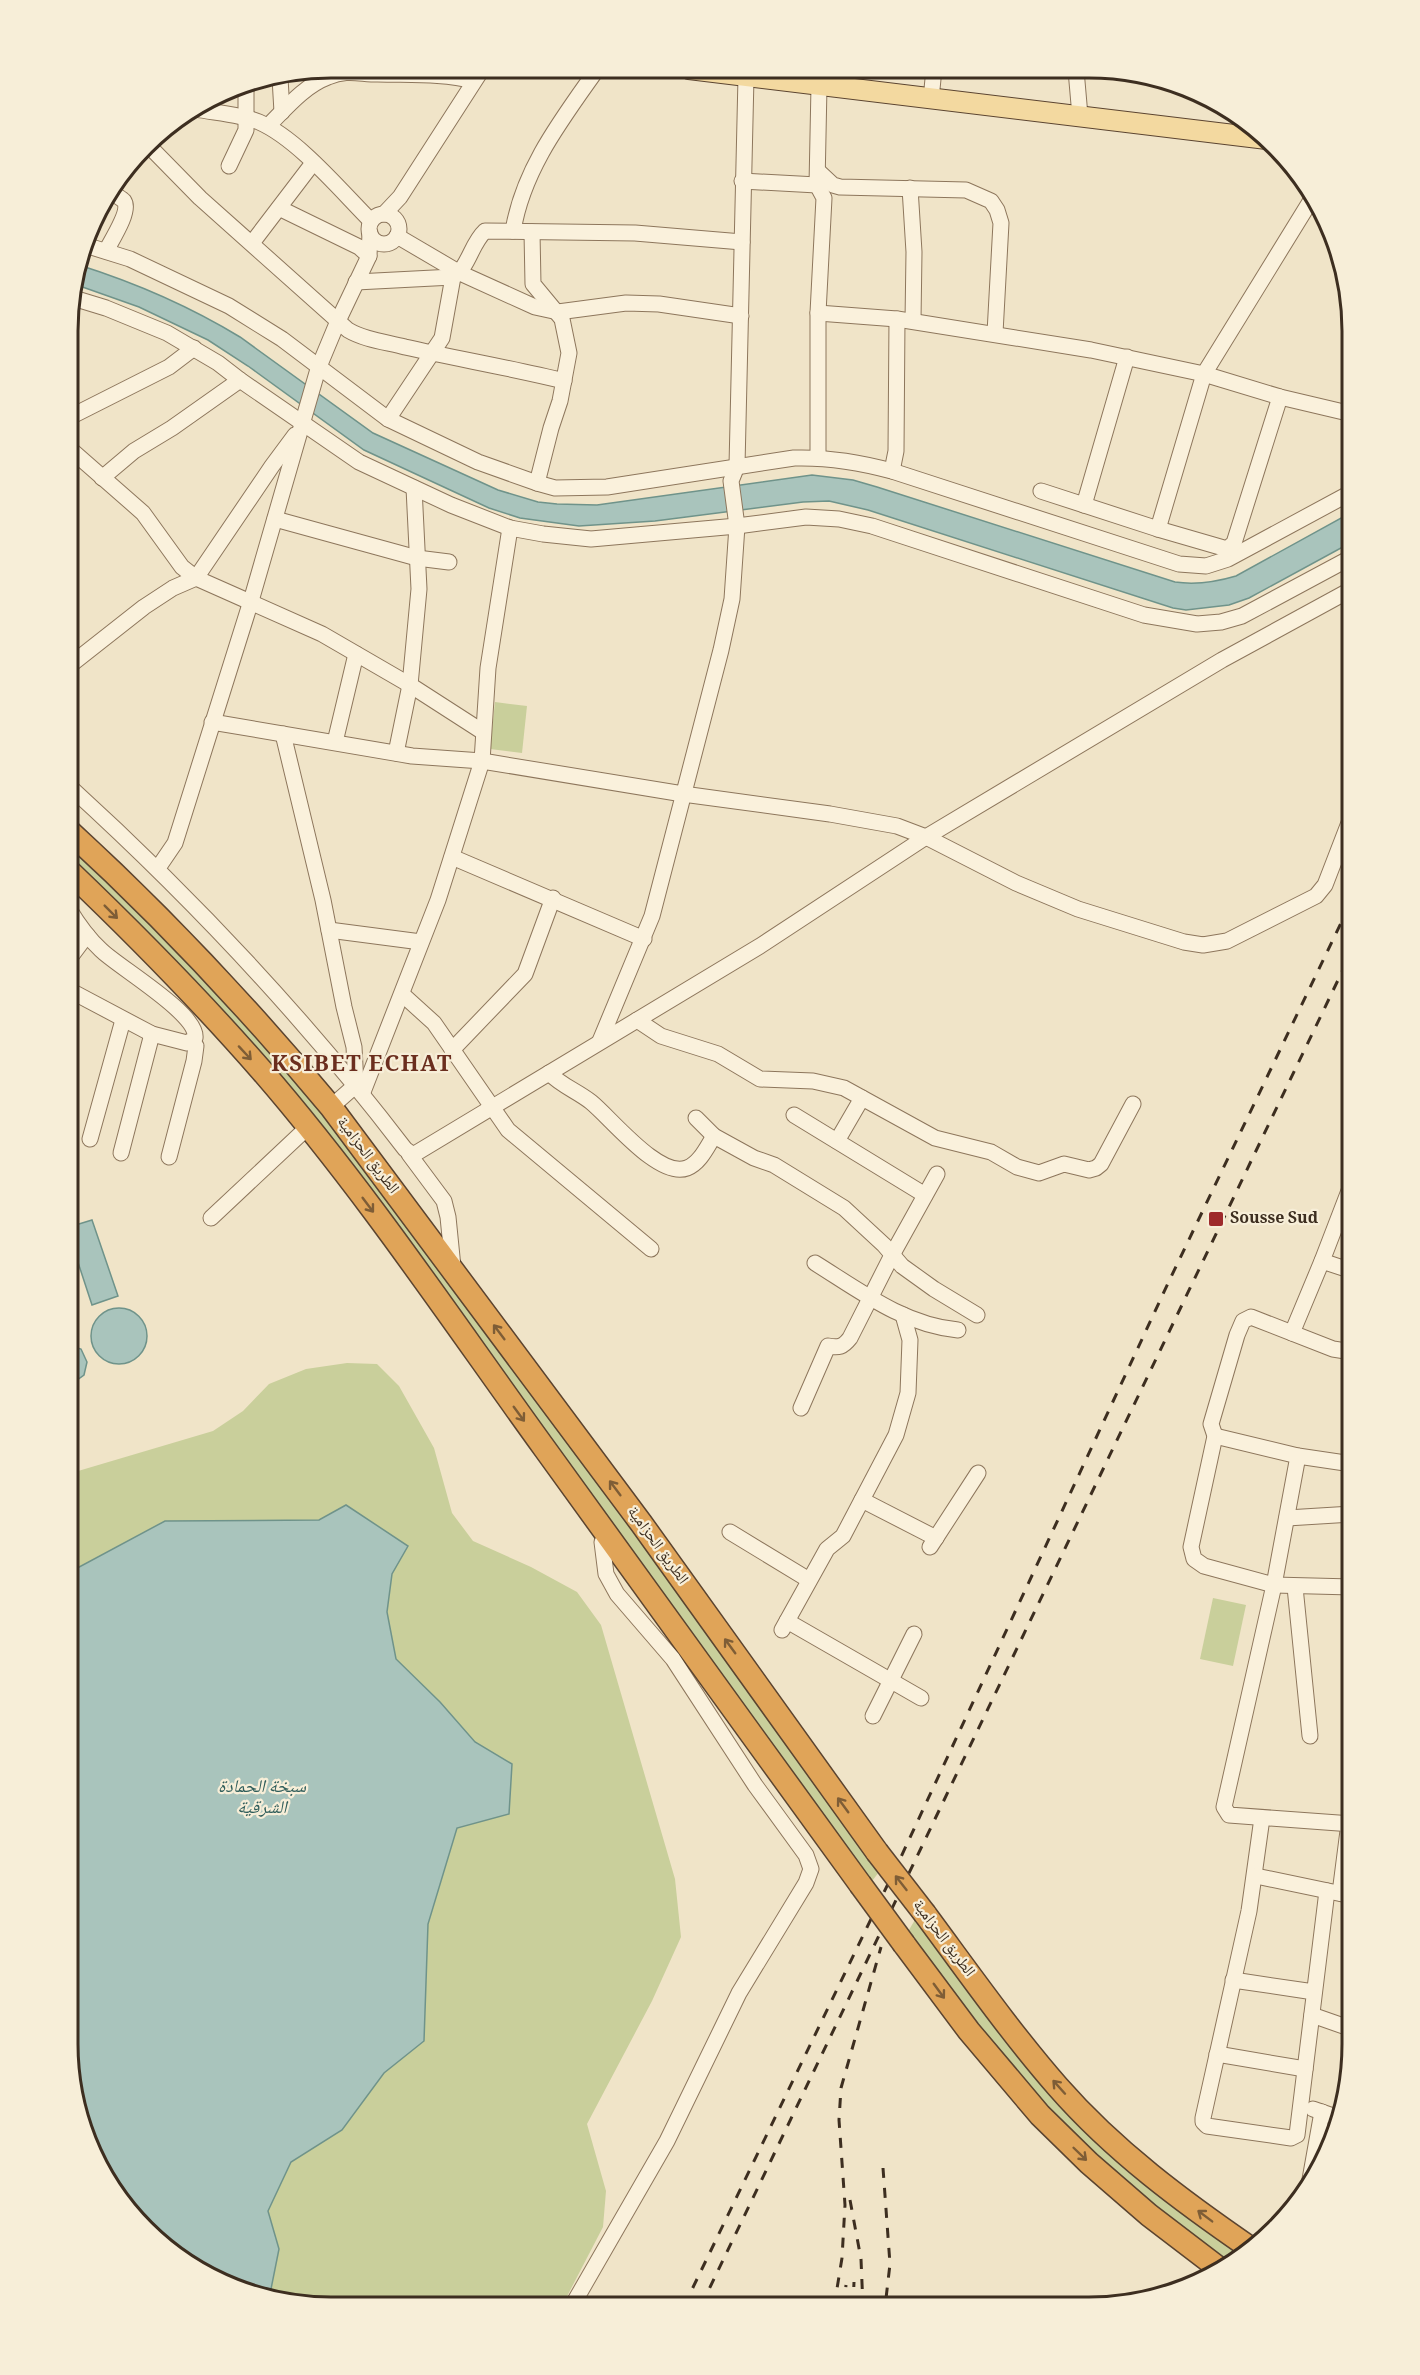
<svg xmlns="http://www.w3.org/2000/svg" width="1420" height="2375" viewBox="0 0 1420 2375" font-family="Georgia,'Noto Naskh Arabic',serif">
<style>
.green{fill:#c9cf9b}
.water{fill:#a9c4bc;stroke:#6f938a;stroke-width:1.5}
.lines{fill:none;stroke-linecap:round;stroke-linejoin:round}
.minor-casing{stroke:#8d765c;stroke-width:17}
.major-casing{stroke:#5b4430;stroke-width:22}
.highway-casing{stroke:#5b4430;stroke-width:25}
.minor{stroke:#faf1dc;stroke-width:15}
.major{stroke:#f3d9a0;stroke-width:20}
.highway{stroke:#e0a458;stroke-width:22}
.rail{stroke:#3d2e20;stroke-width:3;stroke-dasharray:10 10;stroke-linecap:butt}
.highway-bridge-casing{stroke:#5b4430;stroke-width:25;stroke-linecap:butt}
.highway-bridge{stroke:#e0a458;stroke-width:22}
.oneway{stroke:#7e5d36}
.poi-dot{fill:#9e2a2b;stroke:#f7eed8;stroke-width:2}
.labels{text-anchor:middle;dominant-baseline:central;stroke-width:4.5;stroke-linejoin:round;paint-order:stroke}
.street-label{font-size:16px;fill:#3d2e20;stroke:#f7eed8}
.poi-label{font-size:16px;font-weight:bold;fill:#3d2e20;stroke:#f7eed8;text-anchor:start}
.water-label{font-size:18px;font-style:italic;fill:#2f5d5a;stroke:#f7eed8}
.district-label{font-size:22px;font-weight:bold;letter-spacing:1.5px;fill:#6b2e1e;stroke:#f7eed8}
.rim{fill:none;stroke:#3d2e20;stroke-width:3}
</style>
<rect width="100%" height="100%" fill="#f0e4c8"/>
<g class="green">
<path d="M495,702L527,706L522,753L490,749Z"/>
<path d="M69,837L286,1064L450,1275L879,1872L869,1885L436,1288L69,862Z"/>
<path d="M347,1363L377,1364L399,1386L434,1448L452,1513L473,1541L531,1567L577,1592L601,1625L675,1879L681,1937L652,2001L587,2124L606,2191L603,2227L562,2306L297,2305L262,2296L271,2289L279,2249L268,2211L291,2162L342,2130L384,2073L424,2041L428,1924L457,1828L512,1764L475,1742L440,1702L396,1659L387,1613L392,1574L346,1505L319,1520L271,1521L68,1573V1474L213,1431L243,1411L269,1384L306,1369Z"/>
<path d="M1213,1598L1246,1605L1233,1666L1200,1659Z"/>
<path d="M916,1918L965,1987L1247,2255L1228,2265L1054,2122L906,1935Z"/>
</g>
<g class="water">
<path d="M79,265C136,283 189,306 240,337L373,433L498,490L538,502L557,504L597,505L812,475L853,480L877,487L1175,582C1196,585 1216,582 1236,576L1352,512V542L1249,598L1229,605L1186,610L1173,608L868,510L829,501L803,502L655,521L579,526L520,518L489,508L364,450L248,366L208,340L139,307L74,284Z"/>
<path d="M92,1220L118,1296L92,1305L69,1235V1227Z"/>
<circle cx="119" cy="1336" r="28"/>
<path d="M68,1345L81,1349L87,1362L84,1375L77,1380L68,1382Z"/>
<path d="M346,1505L408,1546L392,1574L387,1612L396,1659L440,1702L475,1742L512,1764L509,1814L457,1828L428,1924L424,2041L384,2073L342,2130L291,2162L268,2211L279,2249L271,2289L262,2296L230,2287L170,2253L122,2204L87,2145L68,2044V1573L165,1521L319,1520Z"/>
</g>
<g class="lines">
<defs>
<g id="minor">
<path d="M1076,70L1080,116"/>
<path d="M280,78L282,112"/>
<path d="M931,99L934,69"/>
<path d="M195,109C217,113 240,114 259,122C298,139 341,191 371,221"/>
<path d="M268,126C286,108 304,86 328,77C347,69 359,74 378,74C410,75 443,73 474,81"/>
<path d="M148,145L200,198L348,330C365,340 386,342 405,347C458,359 511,368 564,381"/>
<path d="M229,166L246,130V84"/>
<path d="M818,171L833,185L840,187L966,190L991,201L997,210L1001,223L995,333"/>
<path d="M742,181L817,185"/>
<path d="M910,188L914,252L913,321"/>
<path d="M279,208L359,247L369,256"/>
<path d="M384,214L400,197L483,68"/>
<circle cx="384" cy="229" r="15"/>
<path d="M513,231C523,169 562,119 598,68"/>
<path d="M532,232L533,284L562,319L569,353L560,401L551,428L537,483"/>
<path d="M397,236L460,273L535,307L558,312L626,303L659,304L741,316"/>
<path d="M252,243L313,163"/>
<path d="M85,245L130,259L229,306L282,339L388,419L478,462L537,483L555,488L607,487L794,458C828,457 859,462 892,471L1179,564L1206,566L1228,559L1352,492"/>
<path d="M106,251C111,241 131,211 124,201C121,198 115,195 112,192"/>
<path d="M356,282L453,277C469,267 471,244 485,231L635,233L742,242"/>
<path d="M70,297L106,308L167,333L218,363L240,380L359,462L451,505L510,528L543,534L591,539L737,526L806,517L839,519L872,526L1144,615L1197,624L1221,622L1242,616L1352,557"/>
<path d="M818,313L897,319L1091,350L1204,374L1280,397L1352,414"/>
<path d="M70,417L169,367L194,348"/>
<path d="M388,419L442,338L453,277"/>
<path d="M70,449L143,513L182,567L196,578L322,634L410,685L483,732"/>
<path d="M818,458V313L824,198L817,185L819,86"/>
<path d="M892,471L896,451L897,319"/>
<path d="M102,478L134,451L172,428L240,380"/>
<path d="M1041,491L1158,529L1227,549L1234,543L1280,397"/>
<path d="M1084,505L1127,357"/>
<path d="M275,519L417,558L449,562"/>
<path d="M1158,529L1204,374L1313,197"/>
<path d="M69,666L144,607L173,588L196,578L272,466L295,435"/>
<path d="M212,722L412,756L482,761L683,794L830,814L897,826L926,837L1016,883L1078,909L1184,942L1203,945L1227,941L1316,896L1325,885L1352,815"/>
<path d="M283,734L323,900L344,1007L354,1047L356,1085L331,1107"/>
<path d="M335,742L356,654"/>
<path d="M396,753L410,685L419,589L414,488"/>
<path d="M69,786C191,897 305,1018 405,1149L413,1155L760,946L926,837L1222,660L1352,589"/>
<path d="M452,857L644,939"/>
<path d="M158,868L175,843L251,601L318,369L338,321L369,256L370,233"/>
<path d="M329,930L421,942"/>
<path d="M69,959L87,935"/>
<path d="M69,990L152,1034L187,1043L195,1038C199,1014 118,967 101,950C88,938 78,924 69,909"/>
<path d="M402,994L434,1023L508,1130L651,1249"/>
<path d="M637,1020L661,1036L718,1054L760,1079L813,1081L844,1088L935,1138L991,1152L1017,1167L1039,1173L1064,1164L1089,1170L1096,1168L1101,1164L1133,1104"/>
<path d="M600,1041L652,916L721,650L732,599L737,526L731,481L737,466L746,77"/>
<path d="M452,1050L525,974L553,898"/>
<path d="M549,1073C562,1086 577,1091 591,1102C611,1118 659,1179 687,1168C700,1163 707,1147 714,1136"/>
<path d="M363,1092L438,900L482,761L488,668L510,528"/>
<path d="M794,1115L925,1195"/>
<path d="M696,1118L714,1136L754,1158L774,1165L844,1208L884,1245L902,1266L934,1289L977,1315"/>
<path d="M90,1139L123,1020"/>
<path d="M837,1141L862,1098"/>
<path d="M121,1153L152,1034"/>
<path d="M409,1154L444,1201L448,1217L453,1267"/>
<path d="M169,1157L194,1061L196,1046L192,1042"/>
<path d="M211,1218L308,1127"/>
<path d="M1322,1261L1352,1183"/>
<path d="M815,1263C860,1291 904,1325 958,1330"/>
<path d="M1292,1333L1322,1261L1352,1271"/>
<path d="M801,1408L828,1346C839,1348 843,1347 850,1338L892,1255L937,1174"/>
<path d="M1215,1436L1298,1456L1352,1464"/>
<path d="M1298,1456L1274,1585L1224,1807L1229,1815L1352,1824"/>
<path d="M862,1500L936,1538"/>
<path d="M1287,1518L1352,1514"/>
<path d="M730,1532L809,1580"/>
<path d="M930,1547L978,1473"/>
<path d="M1295,1587L1310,1736"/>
<path d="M1352,1587L1274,1585L1204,1566L1194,1559L1191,1547L1215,1436L1211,1424L1237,1335L1243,1321L1251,1317L1333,1349L1352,1352"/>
<path d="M787,1621L921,1698"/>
<path d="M782,1630L827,1549L843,1536L896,1435L908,1393L910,1340L903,1315"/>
<path d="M873,1716L914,1634"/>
<path d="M1262,1818L1249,1911L1203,2118V2122L1207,2126L1291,2138L1297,2135L1327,1891"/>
<path d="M1256,1876L1352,1896"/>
<path d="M1340,1893L1349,1823"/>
<path d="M1233,1980L1314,1992"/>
<path d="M1312,2015L1352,2029"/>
<path d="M1217,2054L1305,2069"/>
<path d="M1313,2109L1339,2118"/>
<path d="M1309,2185L1322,2112"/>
<path d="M572,2306L667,2141L739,1993L806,1883L811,1869L806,1855L755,1785L673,1659L617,1594L606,1574L602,1542L607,1536"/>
</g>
<path id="major" d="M689,69L1267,139"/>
<g id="highway">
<path d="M69,831C163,917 250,1010 331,1107L641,1523L877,1852"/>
<path d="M69,871C136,935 201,1001 262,1071C365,1190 453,1322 545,1449C649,1594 755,1739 860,1884"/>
<path d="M925,1914C968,1972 1010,2032 1058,2087C1114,2151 1183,2202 1253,2250"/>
<path d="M904,1944L969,2031L1040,2115L1089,2163L1149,2215L1221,2270"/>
</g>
</defs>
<use href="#minor" class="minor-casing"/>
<use href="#major" class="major-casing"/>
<use href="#highway" class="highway-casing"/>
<use href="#minor" class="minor"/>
<use href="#major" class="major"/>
<use href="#highway" class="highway"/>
<g class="rail">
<path d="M883,2168L890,2264L885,2307"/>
<path d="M850,2200L861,2259L863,2307"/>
<path d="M684,2306L900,1859L1170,1279L1352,900"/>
<path d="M701,2306L1352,951"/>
<path d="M834,2307L842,2258L845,2205L839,2120L841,2088L881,1947"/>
<path d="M844,2307L846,2285"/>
<path d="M853,2307L854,2282"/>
</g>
<defs>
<g id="highway-bridge">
<path d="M877,1852L925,1914"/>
<path d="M860,1884L904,1944"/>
</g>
</defs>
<use href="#highway-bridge" class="highway-bridge-casing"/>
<use href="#highway-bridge" class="highway-bridge"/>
</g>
<defs><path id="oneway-shaft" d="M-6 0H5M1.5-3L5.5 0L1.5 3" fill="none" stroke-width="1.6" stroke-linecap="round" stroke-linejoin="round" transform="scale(1.5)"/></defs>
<g class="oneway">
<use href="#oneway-shaft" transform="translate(111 912) rotate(45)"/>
<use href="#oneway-shaft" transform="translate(245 1053) rotate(47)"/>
<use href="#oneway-shaft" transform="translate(368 1205) rotate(53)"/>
<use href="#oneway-shaft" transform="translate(499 1332) rotate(-127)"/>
<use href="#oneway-shaft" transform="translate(519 1414) rotate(54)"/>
<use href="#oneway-shaft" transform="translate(615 1488) rotate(-127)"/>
<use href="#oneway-shaft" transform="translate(730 1646) rotate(-126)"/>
<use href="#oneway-shaft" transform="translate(843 1805) rotate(-126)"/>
<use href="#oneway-shaft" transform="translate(901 1883) rotate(-128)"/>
<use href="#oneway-shaft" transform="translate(939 1991) rotate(54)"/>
<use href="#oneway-shaft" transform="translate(1059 2087) rotate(-132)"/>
<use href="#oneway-shaft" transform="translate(1080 2154) rotate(44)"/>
<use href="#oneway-shaft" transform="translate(1205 2216) rotate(-143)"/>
</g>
<rect class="poi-dot" x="1208" y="1211" width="16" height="16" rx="3"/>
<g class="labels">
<g class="street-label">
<text transform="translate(367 1156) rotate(53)">الطريق الحزامية</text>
<text transform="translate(657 1546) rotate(54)">الطريق الحزامية</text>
<text transform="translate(943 1939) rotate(53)">الطريق الحزامية</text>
</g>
<g class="poi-label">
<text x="1230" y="1219">Sousse Sud</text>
</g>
<g class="water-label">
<text x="262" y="1788">سبخة الحمادة<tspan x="262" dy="21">الشرقية</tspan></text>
</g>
<g class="district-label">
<text x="362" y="1066">KSIBET ECHAT</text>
</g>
</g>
<path d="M0 0H1420V2375H0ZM331 78H1089A253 253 0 0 1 1342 331V2044A253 253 0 0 1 1089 2297H331A253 253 0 0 1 78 2044V331A253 253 0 0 1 331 78Z" fill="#f7eed8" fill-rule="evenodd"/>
<path class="rim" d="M331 78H1089A253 253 0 0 1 1342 331V2044A253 253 0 0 1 1089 2297H331A253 253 0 0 1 78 2044V331A253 253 0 0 1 331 78Z"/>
</svg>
